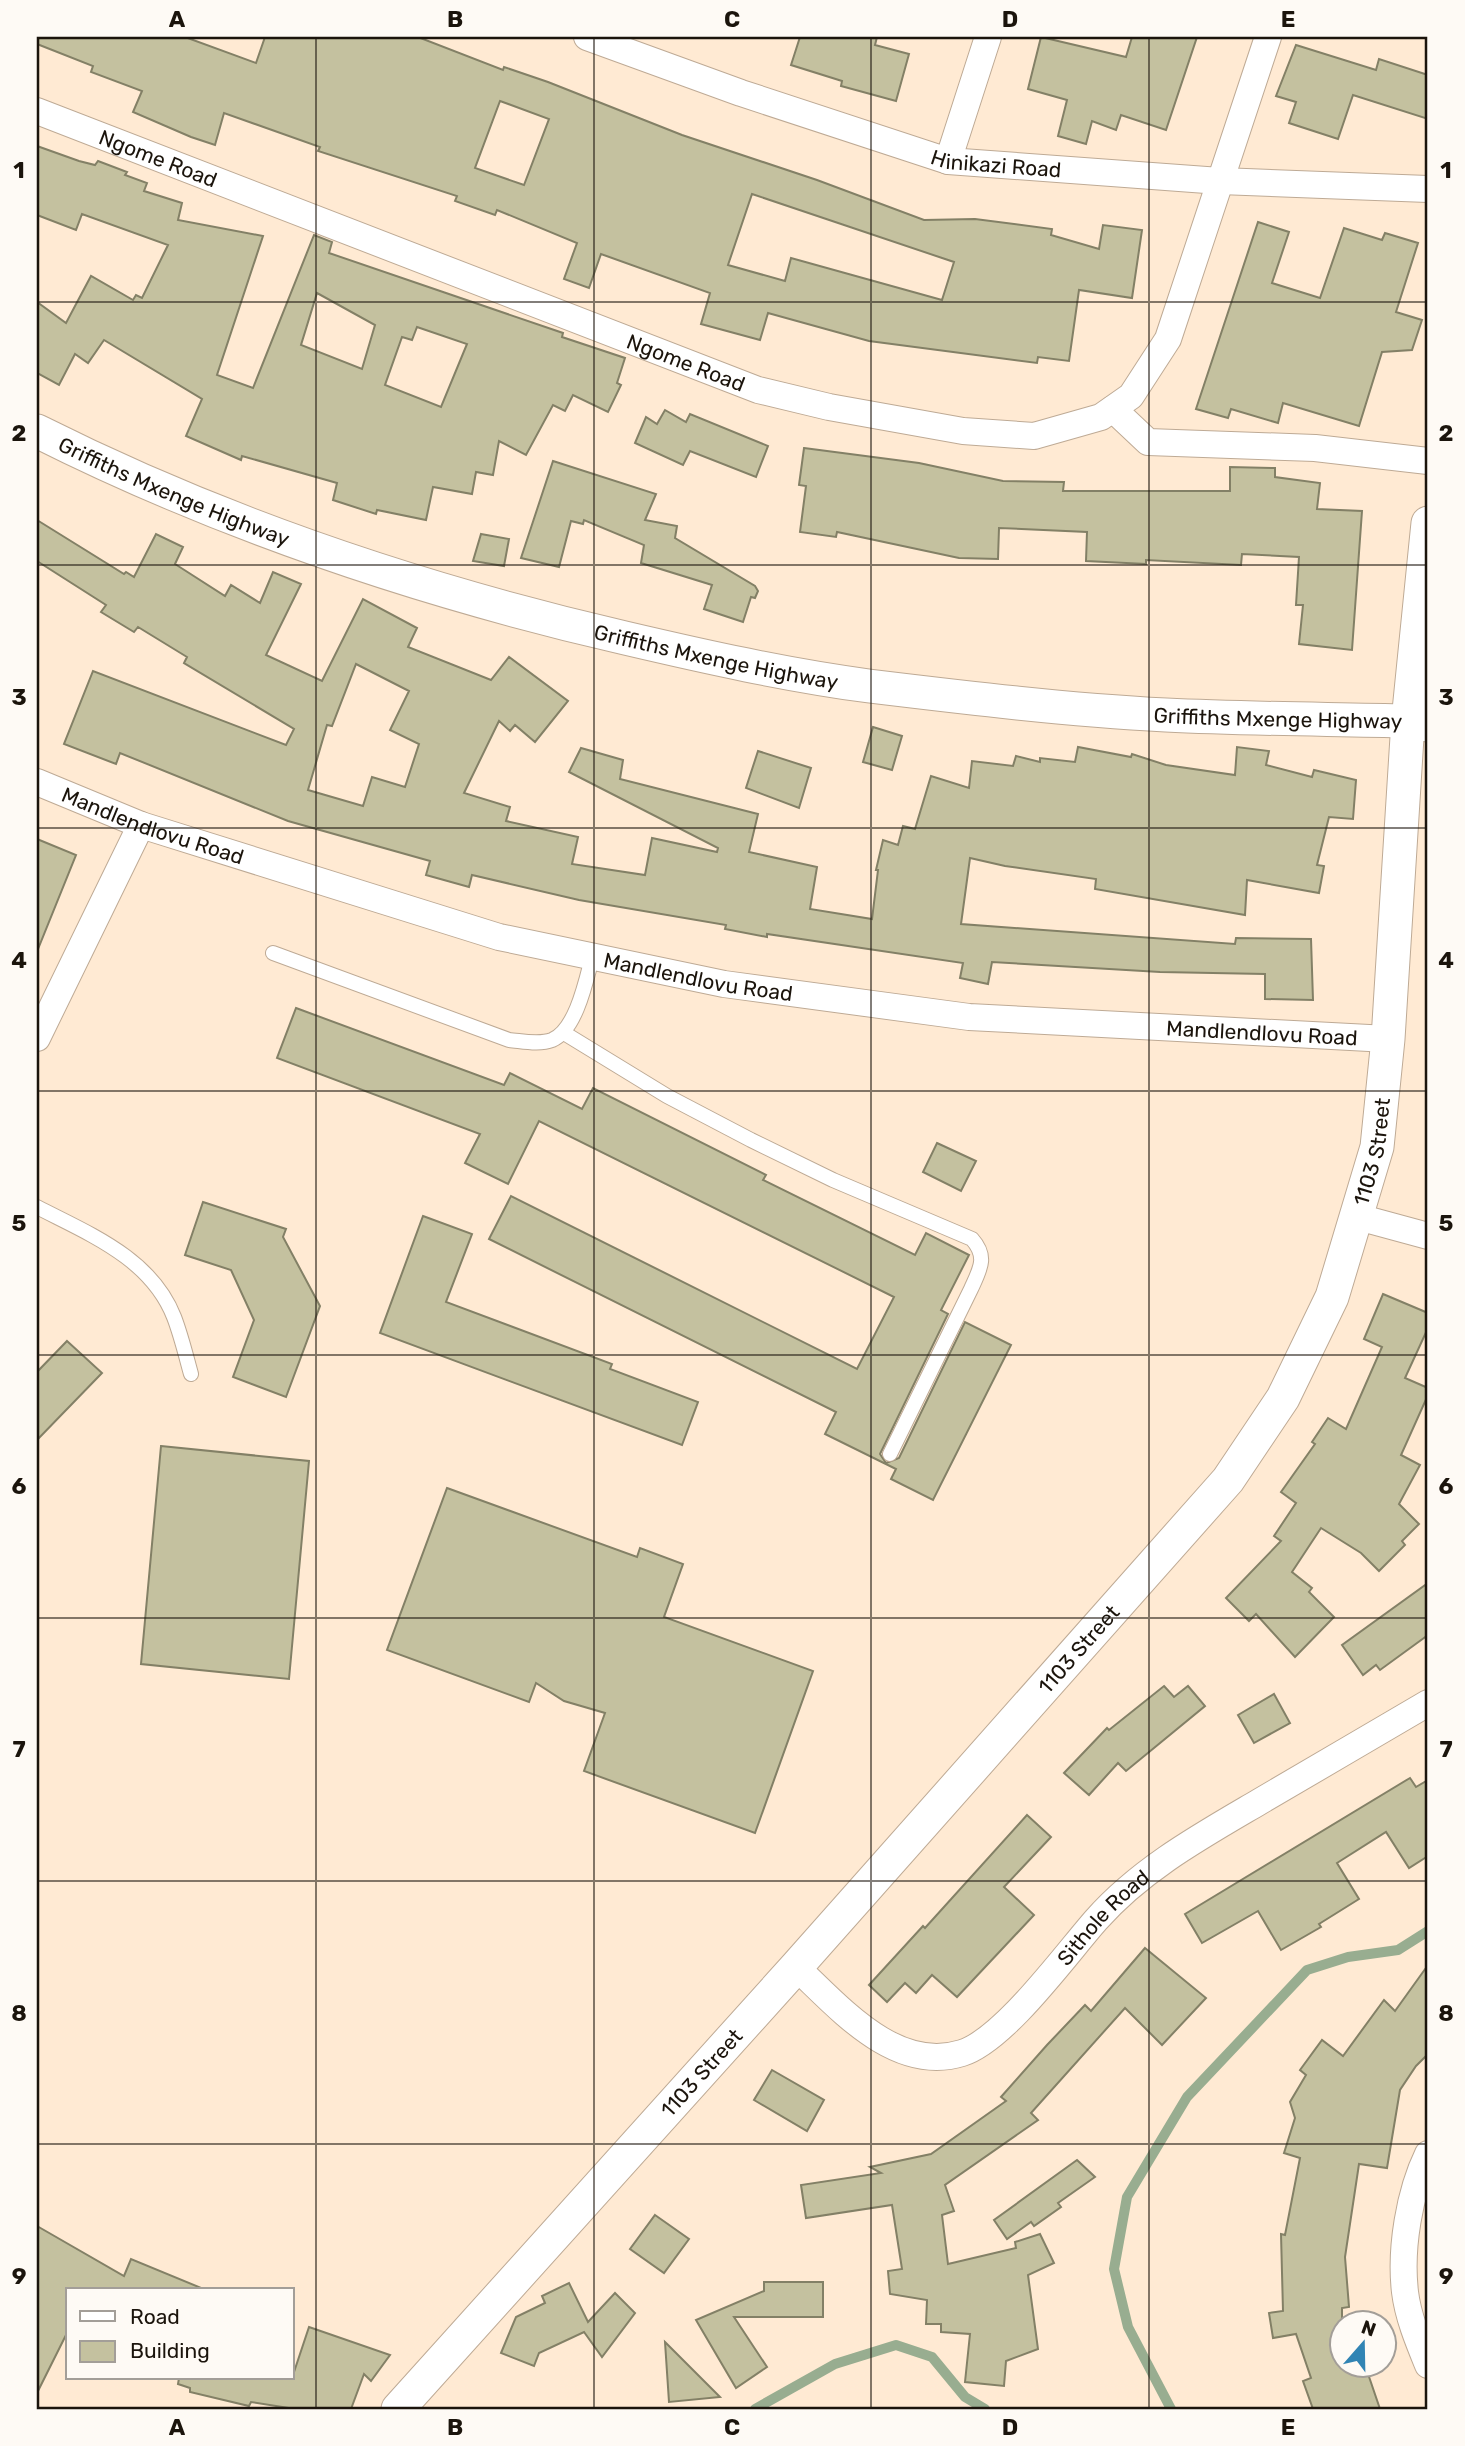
<svg xmlns="http://www.w3.org/2000/svg" width="1465" height="2446" viewBox="0 0 1465 2446" font-family="Rubik,sans-serif">
<style>
.lines{fill:none;stroke-linecap:round;stroke-linejoin:round}
.stream{stroke:#98ad90;stroke-width:10}
.building{fill:#c4c19f;stroke:#838066;stroke-width:2;fill-rule:evenodd}
.service-casing{stroke:#beaa95;stroke-width:16}
.minor-casing{stroke:#beaa95;stroke-width:28}
.tertiary-casing{stroke:#beaa95;stroke-width:35}
.service{stroke:#fff;stroke-width:14}
.minor{stroke:#fff;stroke-width:26}
.tertiary{stroke:#fff;stroke-width:33}
.grid{fill:none;stroke:#1b140c;stroke-width:2;stroke-opacity:0.55}
.labels{text-anchor:middle;dominant-baseline:central;stroke-width:7;stroke-linejoin:round;paint-order:stroke}
.street-label{font-size:21px;fill:#1b140c;stroke:#fefaf5}
.neatline{fill:none;stroke:#1b140c;stroke-width:2.5}
.grid-label{font-size:23px;text-anchor:middle;font-weight:bold;fill:#1b140c}
</style>
<rect width="100%" height="100%" fill="#ffead3"/>
<g class="lines">
<g class="stream">
<path d="M755,2409L835,2364L896,2345L932,2357L965,2397L985,2409"/>
<path d="M1171,2409L1128,2327L1114,2269L1127,2197L1187,2097L1307,1970L1348,1957L1398,1950L1428,1931"/>
</g>
</g>
<g class="building">
<path d="M37,37H185L256,63L265,37H418L503,70L504,67L548,82L682,135L817,180L924,220L975,219L1052,229L1051,235L1099,249L1103,225L1142,230L1132,298L1079,290L1069,361L1038,357L1037,363L869,341L768,313L760,340L701,324L710,293L601,254L589,288L564,279L577,243L497,210L495,215L455,201L457,196L318,151L320,147L224,113L215,145L191,137L133,112L142,91L91,72L93,66L37,44ZM500,101L549,119L524,185L475,168ZM752,194L954,262L942,300L791,258L785,281L728,265Z"/>
<path d="M800,37H877L875,45L909,54L896,101L841,86L842,81L791,65Z"/>
<path d="M1041,37L1126,57L1132,37H1197L1166,130L1121,115L1116,130L1092,121L1086,144L1058,136L1067,100L1028,89Z"/>
<path d="M1296,45L1376,70L1379,59L1428,75V119L1353,95L1338,139L1289,123L1296,102L1276,96Z"/>
<path d="M37,146L79,161L95,165L98,161L127,172L125,175L147,183L144,191L182,203L178,220L263,236L217,375L253,388L314,235L332,242L329,253L563,333L562,337L625,358L617,383L621,385L608,412L573,395L565,411L553,405L526,455L499,441L493,475L476,472L472,494L433,487L426,520L377,510L376,514L333,500L337,483L242,456L241,460L186,436L202,399L104,340L88,363L75,354L59,385L37,373V302L66,323L91,276L133,300L136,295L142,298L168,245L82,214L76,230L37,215ZM317,293L375,325L362,369L301,345ZM417,327L467,344L441,407L385,385L402,337L412,340Z"/>
<path d="M1258,222L1289,232L1272,283L1320,298L1344,228L1382,240L1385,233L1418,243L1396,312L1422,320L1412,350L1382,352L1359,426L1283,403L1278,423L1231,409L1228,418L1196,409Z"/>
<path d="M665,410L686,422L690,414L768,446L756,477L690,451L683,465L635,443L646,417L657,424Z"/>
<path d="M804,448L919,463L1003,481L1064,482L1063,491H1230V467L1275,468V477L1320,483L1317,509L1362,511L1352,650L1299,644L1303,605H1296L1299,557L1242,554L1241,565L1146,560V564L1086,561L1087,532L999,528L998,559L959,558L837,532L836,537L800,532L806,486L799,485Z"/>
<path d="M553,461L656,494L645,520L677,526L675,538L755,586L758,591L755,598L751,597L743,622L704,609L712,585L641,563L644,545L584,520L583,524L571,521L559,567L521,558Z"/>
<path d="M37,520L124,574L126,572L134,577L156,534L183,547L175,564L225,596L231,585L260,603L273,572L301,584L266,655L322,681L363,599L417,628L408,647L491,680L509,657L568,701L535,742L515,725L510,731L499,721L464,793L510,807L506,821L578,837L572,864L645,875L652,838L717,852L718,848L569,772L581,748L623,760L620,779L758,814L749,852L817,867L810,909L872,919L878,870H876L883,840L898,845L903,826L915,829L931,776L969,788L972,761L1013,766L1016,756L1040,762V758L1075,762L1078,747L1131,757L1132,754L1166,765L1235,775L1237,747L1269,751L1266,765L1312,777L1314,770L1356,780L1353,819L1329,817L1317,865L1324,866L1319,893L1247,880L1245,915L1095,889L1096,879L1005,866L970,858L961,924L1235,944L1236,938L1311,939L1313,1000L1265,999V974L1160,972L992,962L988,984L960,978L963,963L767,934V937L725,929L726,925L579,900L472,875L469,887L426,875L430,861L288,821L120,753L116,764L64,744L93,671L286,745L294,729L184,663L187,657L138,627L134,632L101,612L106,605L37,561ZM356,664L409,691L390,730L419,744L405,787L372,777L363,806L308,790L327,725L332,726Z"/>
<path d="M481,534L509,539L504,566L473,561Z"/>
<path d="M873,727L902,736L892,770L863,762Z"/>
<path d="M758,751L811,768L799,808L746,788Z"/>
<path d="M37,839L76,855L38,949H37Z"/>
<path d="M296,1008L504,1085L510,1073L582,1109L593,1088L766,1175L763,1180L915,1255L926,1233L969,1255L941,1310L948,1314L880,1454L886,1463L899,1458L965,1322L1011,1345L933,1500L891,1479L896,1469L825,1434L836,1412L489,1239L511,1196L857,1369L894,1297L539,1121L508,1184L465,1163L480,1134L277,1058Z"/>
<path d="M937,1143L976,1161L961,1191L923,1172Z"/>
<path d="M203,1202L286,1229L283,1237L320,1306L286,1397L233,1377L254,1320L231,1270L185,1255Z"/>
<path d="M423,1216L472,1234L446,1302L612,1364L610,1369L698,1402L682,1445L380,1333Z"/>
<path d="M1383,1294L1428,1313V1328L1405,1378L1428,1388V1395L1401,1455L1420,1465L1399,1504L1419,1524L1402,1541L1405,1545L1379,1571L1361,1553L1321,1528L1292,1572L1312,1588L1309,1592L1334,1617L1295,1657L1256,1614L1249,1621L1226,1598L1281,1541L1274,1536L1296,1503L1281,1492L1315,1444L1312,1442L1328,1418L1346,1429L1382,1347L1364,1339Z"/>
<path d="M67,1341L102,1373L37,1440V1372Z"/>
<path d="M161,1446L309,1461L289,1679L141,1664Z"/>
<path d="M447,1488L637,1557L640,1548L683,1564L664,1617L813,1671L755,1833L584,1771L605,1713L564,1701L536,1683L529,1702L387,1650Z"/>
<path d="M1428,1583V1635L1380,1670L1376,1665L1363,1675L1342,1645Z"/>
<path d="M1164,1686L1174,1697L1188,1686L1205,1706L1126,1771L1118,1763L1089,1795L1064,1773L1107,1728L1109,1730Z"/>
<path d="M1274,1694L1290,1723L1254,1743L1238,1715Z"/>
<path d="M1410,1778L1416,1787L1428,1780V1856L1409,1868L1386,1832L1337,1863L1359,1899L1319,1924L1321,1927L1281,1950L1258,1911L1202,1943L1185,1914Z"/>
<path d="M1027,1815L1051,1837L1004,1887L1034,1915L957,1997L932,1975L916,1993L905,1983L887,2002L869,1985L923,1926L925,1928Z"/>
<path d="M1145,1948L1206,1998L1162,2045L1125,2008L1031,2113L1038,2120L945,2185L954,2211L942,2215L948,2264L1016,2248L1015,2242L1040,2234L1054,2263L1028,2275L1038,2349L1006,2361L1004,2386L965,2382L970,2334L941,2332V2324H926L927,2300L890,2294L888,2271L902,2269L892,2205L806,2218L801,2185L881,2173L870,2167L931,2154L1006,2101L1001,2097L1047,2045L1085,2005L1091,2011Z"/>
<path d="M1428,1965V2054L1416,2066L1400,2090L1387,2168L1359,2164L1345,2257L1349,2307L1342,2308V2365H1365L1380,2409H1313L1303,2381L1311,2378L1296,2334L1273,2338L1269,2313L1283,2311L1281,2234L1285,2235L1300,2158L1284,2153L1295,2118L1290,2102L1306,2075L1300,2070L1322,2040L1343,2056L1384,2000L1395,2011Z"/>
<path d="M772,2070L824,2100L807,2131L754,2100Z"/>
<path d="M1077,2160L1095,2177L1058,2203L1061,2207L1034,2226L1031,2222L1007,2239L994,2220Z"/>
<path d="M655,2215L689,2239L664,2273L630,2249Z"/>
<path d="M37,2226L124,2276L131,2259L206,2290H68V2331L37,2393Z"/>
<path d="M764,2282H823V2317H734L767,2367L736,2388L696,2320L764,2291Z"/>
<path d="M569,2283L588,2322L615,2293L635,2313L602,2357L584,2332L539,2353L534,2366L501,2353L516,2317L545,2303L542,2296Z"/>
<path d="M309,2327L390,2355L371,2381L364,2374L351,2409H295L251,2402L249,2406L190,2392V2388L178,2384L179,2378H292Z"/>
<path d="M665,2342L720,2397L669,2402Z"/>
</g>
<g class="lines">
<defs>
<g id="service">
<path d="M273,953L509,1040C522,1041 539,1045 552,1040C576,1030 586,981 592,958"/>
<path d="M564,1033L667,1096L751,1140L833,1180L972,1239C988,1257 980,1269 971,1289L890,1454"/>
<path d="M37,1207C89,1234 151,1258 174,1317C181,1335 186,1356 191,1374"/>
</g>
<g id="minor">
<path id="s1" d="M587,37L741,93L948,161L1220,181L1428,189"/>
<path id="s2" d="M37,111L758,390L829,407L963,431L1034,436L1101,417L1131,396L1168,339L1268,37"/>
<path d="M948,161L988,37"/>
<path d="M1113,409L1148,442L1315,448L1428,461"/>
<path id="s3" d="M37,782L141,825L499,937L724,984L969,1017L1388,1039"/>
<path d="M37,1038L141,825"/>
<path d="M1358,1217L1428,1236"/>
<path id="s4" d="M796,1967C839,2007 895,2074 962,2053C1004,2040 1066,1954 1096,1920C1141,1869 1201,1836 1259,1802C1315,1769 1372,1736 1428,1703"/>
<path d="M1428,2154C1409,2193 1400,2249 1405,2292C1408,2317 1419,2343 1428,2365"/>
</g>
<g id="tertiary">
<path id="s5" d="M37,431C224,525 422,591 625,638C706,657 787,675 869,686C968,698 1068,710 1166,715C1247,719 1328,719 1408,721L1428,725"/>
<path id="s6" d="M398,2409L796,1967L1228,1480L1283,1398L1332,1297L1377,1147L1388,1039L1408,721L1428,523"/>
</g>
</defs>
<use href="#service" class="service-casing"/>
<use href="#minor" class="minor-casing"/>
<use href="#tertiary" class="tertiary-casing"/>
<use href="#service" class="service"/>
<use href="#minor" class="minor"/>
<use href="#tertiary" class="tertiary"/>
</g>
<path class="grid" d="M316,37V2409M594,37V2409M871,37V2409M1149,37V2409M37,302H1428M37,565H1428M37,828H1428M37,1091H1428M37,1355H1428M37,1618H1428M37,1881H1428M37,2144H1428"/>
<g class="labels">
<g class="street-label">
<text stroke="none"><textPath href="#s2" startOffset="130">Ngome Road</textPath></text>
<text stroke="none"><textPath href="#s1" startOffset="430">Hinikazi Road</textPath></text>
<text stroke="none"><textPath href="#s2" startOffset="696">Ngome Road</textPath></text>
<text stroke="none"><textPath href="#s5" startOffset="150">Griffiths Mxenge Highway</textPath></text>
<text stroke="none"><textPath href="#s5" startOffset="718">Griffiths Mxenge Highway</textPath></text>
<text stroke="none"><textPath href="#s5" startOffset="1284">Griffiths Mxenge Highway</textPath></text>
<text stroke="none"><textPath href="#s3" startOffset="124">Mandlendlovu Road</textPath></text>
<text stroke="none"><textPath href="#s3" startOffset="691">Mandlendlovu Road</textPath></text>
<text stroke="none"><textPath href="#s3" startOffset="1258">Mandlendlovu Road</textPath></text>
<text stroke="none"><textPath href="#s6" startOffset="1608">1103 Street</textPath></text>
<text stroke="none"><textPath href="#s6" startOffset="1020">1103 Street</textPath></text>
<text stroke="none"><textPath href="#s4" startOffset="394">Sithole Road</textPath></text>
<text stroke="none"><textPath href="#s6" startOffset="453">1103 Street</textPath></text>
</g>
</g>
<rect width="1465" height="2446" fill="none" stroke="#fefaf5" stroke-width="77"/>
<rect x="66" y="2288" width="228" height="91" fill="#fefaf5" stroke="#a39e98" stroke-width="2"/>
<rect x="80" y="2311" width="35" height="10" fill="#ffffff" stroke="#a39e98" stroke-width="2"/>
<text x="130" y="2324" font-size="21" fill="#1b140c">Road</text>
<rect x="80" y="2341" width="35" height="21" fill="#c4c19f" stroke="#a39e98" stroke-width="2"/>
<text x="130" y="2358" font-size="21" fill="#1b140c">Building</text>
<g transform="translate(1363 2344) rotate(20)"><circle r="33" fill="#fefaf5" stroke="#a39e98" stroke-width="2"/>
<path d="M0-5L12 26L0 18L-12 26Z" fill="#3184b4"/>
<text y="-10" font-size="19" font-weight="bold" text-anchor="middle" fill="#1b140c">N</text>
</g>
<rect x="38" y="38" width="1388" height="2370" class="neatline"/>
<g class="grid-label">
<text x="177" y="27">A</text>
<text x="455" y="27">B</text>
<text x="732" y="27">C</text>
<text x="1010" y="27">D</text>
<text x="1288" y="27">E</text>
<text x="19" y="178">1</text>
<text x="1446" y="178">1</text>
<text x="19" y="441">2</text>
<text x="1446" y="441">2</text>
<text x="19" y="705">3</text>
<text x="1446" y="705">3</text>
<text x="19" y="968">4</text>
<text x="1446" y="968">4</text>
<text x="19" y="1231">5</text>
<text x="1446" y="1231">5</text>
<text x="19" y="1494">6</text>
<text x="1446" y="1494">6</text>
<text x="19" y="1757">7</text>
<text x="1446" y="1757">7</text>
<text x="19" y="2021">8</text>
<text x="1446" y="2021">8</text>
<text x="19" y="2284">9</text>
<text x="1446" y="2284">9</text>
<text x="177" y="2435">A</text>
<text x="455" y="2435">B</text>
<text x="732" y="2435">C</text>
<text x="1010" y="2435">D</text>
<text x="1288" y="2435">E</text>
</g>
</svg>
